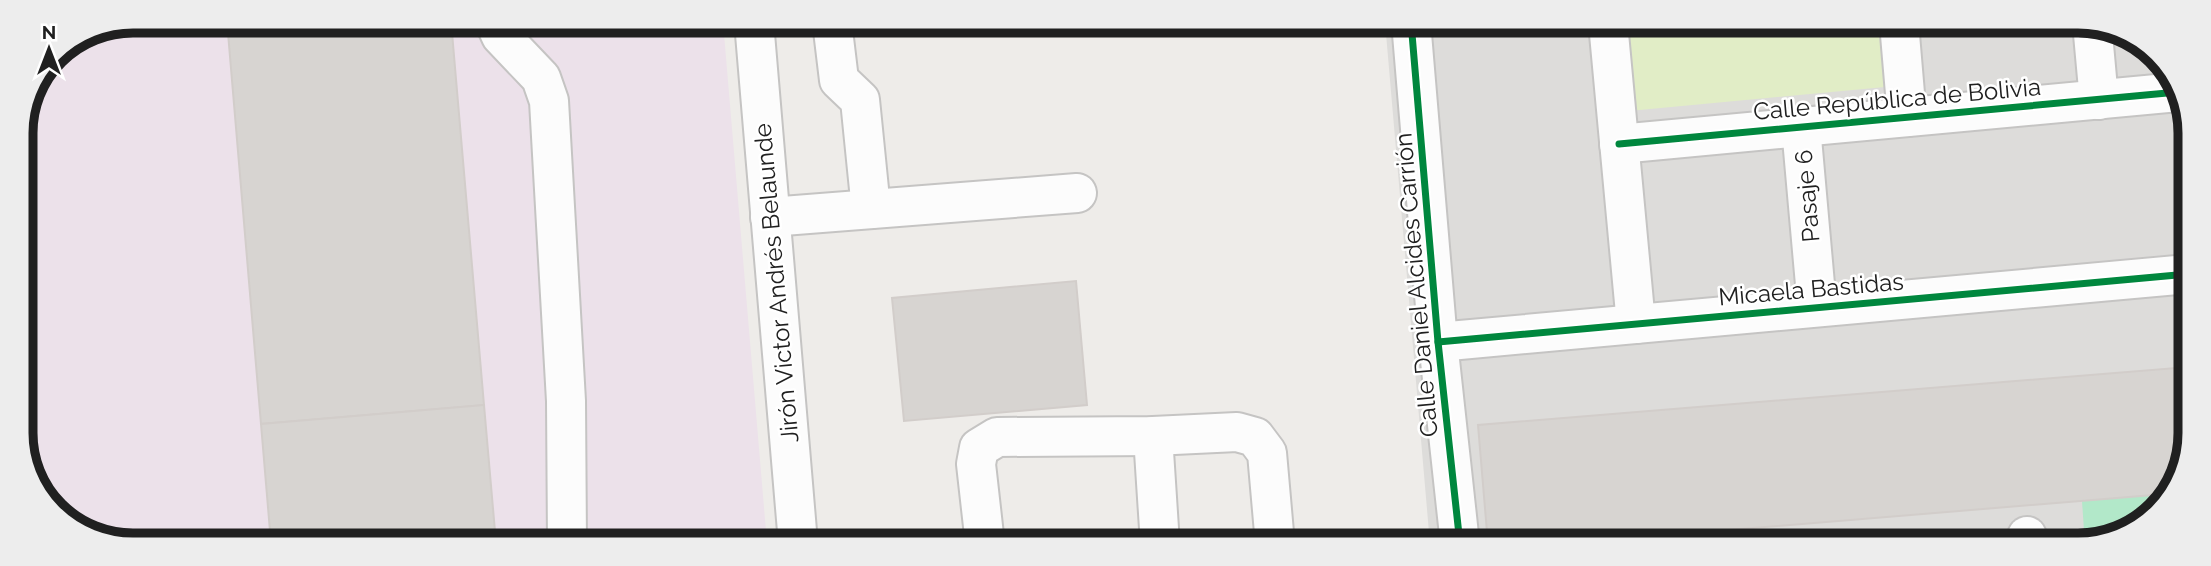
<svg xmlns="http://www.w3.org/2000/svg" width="2211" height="566" viewBox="0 0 2211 566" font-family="Raleway,sans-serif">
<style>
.residential{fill:#dddcda}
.industrial{fill:#ece1ea}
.grass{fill:#e1edc6}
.pitch{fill:#b2e8c9}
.building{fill:#d7d4d1;stroke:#d2cdca;stroke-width:2}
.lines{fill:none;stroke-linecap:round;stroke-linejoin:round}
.minor-casing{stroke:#c5c4c3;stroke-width:42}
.minor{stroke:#fcfcfc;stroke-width:38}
.cycleway-casing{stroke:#fff;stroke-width:11}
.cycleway{stroke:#00873e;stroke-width:7}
.labels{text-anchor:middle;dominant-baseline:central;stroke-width:5;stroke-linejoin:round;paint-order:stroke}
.street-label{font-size:24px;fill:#202020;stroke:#fff}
.rim{fill:none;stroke:#202020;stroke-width:9}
</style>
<rect width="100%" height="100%" fill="#eeece9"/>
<path class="residential" d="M1385,22L2100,23L2157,54L2188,111V455L2151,517L2085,545L1430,544Z"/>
<path class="industrial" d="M133,21L723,22L767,543H111L54,512L35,477L28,371H23L21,126L54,54Z"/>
<path class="grass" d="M1620,23H1880L1885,87L1629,111Z"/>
<path class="pitch" d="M2165,494L2151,517L2085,545L2082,501Z"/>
<g class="building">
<path d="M227,21H451L484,405L261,424Z"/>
<path d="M1076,281L1087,405L904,421L892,298Z"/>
<path d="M2188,367V455L2165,494L1559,544H1488L1478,425Z"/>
<path d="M484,405L496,543H271L261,424Z"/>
</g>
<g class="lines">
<defs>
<g id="minor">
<path d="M494,21L501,36L541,78L549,101L566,401L567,543"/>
<path d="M754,22L798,543"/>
<path d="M832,22L839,80L860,100L871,209"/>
<path d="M1411,22L1438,342L1460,544"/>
<path d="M1608,23L1636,324"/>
<path d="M1899,23L1907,117"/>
<path d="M2092,23L2099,100"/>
<path d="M1801,127L1817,307"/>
<path d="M1619,144L2178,92"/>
<path d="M770,217L1077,193"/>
<path d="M1438,342L2188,274"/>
<path d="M1153,436L1160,544"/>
<path d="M2027,536V545"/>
<path d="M985,544L976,464L979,448L997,437L1153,436L1237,432L1255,437L1267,453L1275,544"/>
</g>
</defs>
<use href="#minor" class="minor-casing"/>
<use href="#minor" class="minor"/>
<defs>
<g id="cycleway">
<path d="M1411,22L1438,342L1460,544"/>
<path d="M1619,144L2178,92"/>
<path d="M1438,342L2188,274"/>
</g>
</defs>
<use href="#cycleway" class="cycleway-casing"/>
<use href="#cycleway" class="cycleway"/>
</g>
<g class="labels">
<g class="street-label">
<text transform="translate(1897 99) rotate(-5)">Calle República de Bolivia</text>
<text transform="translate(1807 196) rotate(-95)">Pasaje 6</text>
<text transform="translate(776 283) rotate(-95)">Jirón Victor Andrés Belaunde</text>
<text transform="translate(1416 285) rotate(-95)">Calle Daniel Alcides Carrión</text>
<text transform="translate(1811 289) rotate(-5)">Micaela Bastidas</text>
</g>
</g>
<path d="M0 0H2211V566H0ZM133 33H2078A100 100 0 0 1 2178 133V433A100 100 0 0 1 2078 533H133A100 100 0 0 1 33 433V133A100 100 0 0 1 133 33Z" fill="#ededed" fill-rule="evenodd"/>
<path class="rim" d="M133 33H2078A100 100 0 0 1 2178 133V433A100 100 0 0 1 2078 533H133A100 100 0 0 1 33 433V133A100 100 0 0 1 133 33Z"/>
<g transform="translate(49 49)" stroke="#ffffff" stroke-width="5" paint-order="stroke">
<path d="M0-5L12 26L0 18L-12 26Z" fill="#202020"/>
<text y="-10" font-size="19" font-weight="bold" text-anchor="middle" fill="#202020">N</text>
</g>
</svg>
